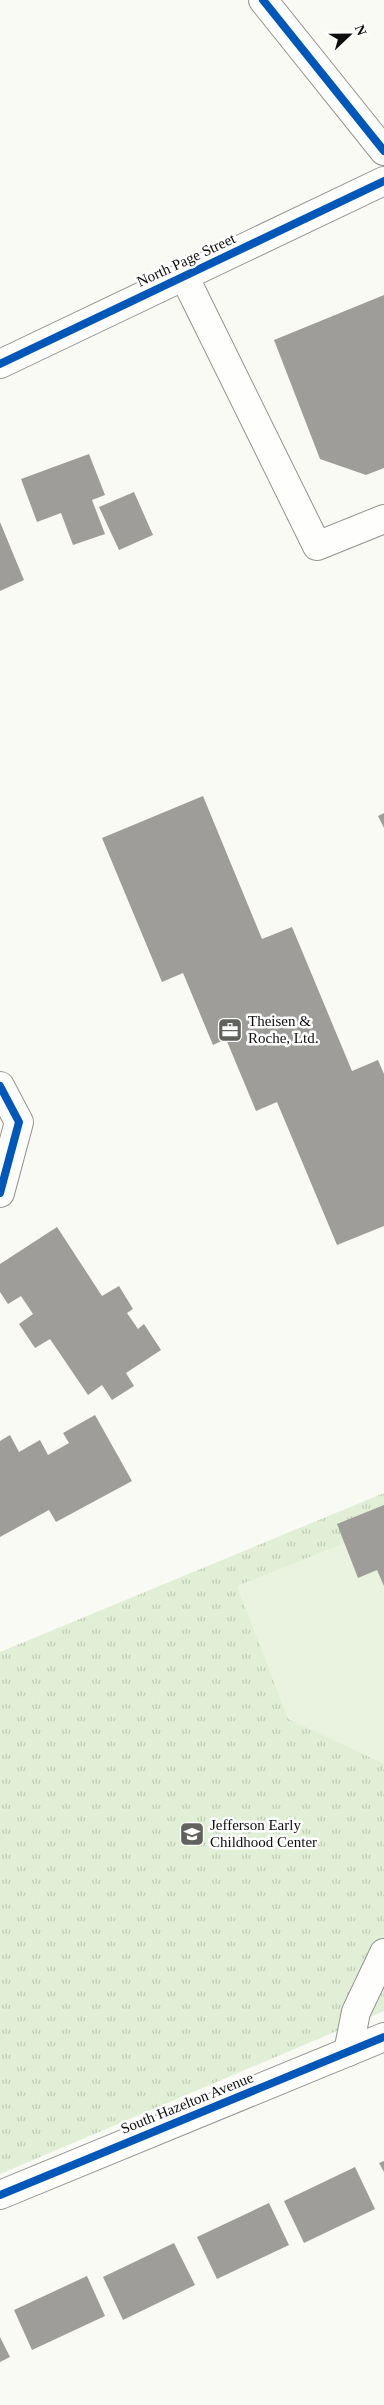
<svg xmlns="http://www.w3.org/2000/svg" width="384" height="2405" viewBox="0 0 384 2405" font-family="Georgia,serif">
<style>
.park{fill:url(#park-tufts)}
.pitch{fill:#eaf3df}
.building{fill:#9e9d99}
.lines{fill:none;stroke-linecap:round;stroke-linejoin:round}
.minor-casing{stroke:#949492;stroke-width:30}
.minor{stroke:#fefefd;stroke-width:28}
.cycleway-casing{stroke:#fff;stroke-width:11}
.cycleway{stroke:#0057b8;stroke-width:8}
.labels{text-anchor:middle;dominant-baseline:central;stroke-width:5;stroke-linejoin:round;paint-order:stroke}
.street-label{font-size:15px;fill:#0e0e0e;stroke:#fff}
.poi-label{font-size:15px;fill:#0e0e0e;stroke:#fff;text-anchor:start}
</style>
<defs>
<pattern id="park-tufts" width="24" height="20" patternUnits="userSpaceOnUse" patternTransform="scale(1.25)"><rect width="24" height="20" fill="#e0efd5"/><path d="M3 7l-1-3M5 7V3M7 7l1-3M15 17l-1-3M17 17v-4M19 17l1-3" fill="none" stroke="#bfccb6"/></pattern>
</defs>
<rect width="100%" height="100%" fill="#fafaf4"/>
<path class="park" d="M384,1493V2011L0,2174V1652Z"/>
<path class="pitch" d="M384,1527V1764L288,1719L237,1586Z"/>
<g class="building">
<path d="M384,295V468L366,475L320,459L274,340Z"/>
<path d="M89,454L105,495L92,500L105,534L73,545L61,513L37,522L21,479Z"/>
<path d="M134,492L153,535L119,550L99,507Z"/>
<path d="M0,522L24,580L0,591Z"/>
<path d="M203,796L262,939L292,927L352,1071L378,1060L384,1074V1226L337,1245L277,1102L256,1111L226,1039L213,1045L183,973L162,982L102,838Z"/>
<path d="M384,813V828L378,816Z"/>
<path d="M57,1227L102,1296L119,1286L133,1309L127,1313L138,1329L144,1324L161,1350L126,1373L134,1386L112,1400L102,1385L88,1395L50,1339L35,1348L19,1324L33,1314L21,1296L8,1304L0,1292V1264Z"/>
<path d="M95,1415L132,1481L56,1522L49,1510L0,1537V1441L10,1435L19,1452L40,1440L48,1455L69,1443L63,1433Z"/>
<path d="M384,1505V1586L377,1570L358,1578L337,1524Z"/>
<path d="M384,2161V2172L379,2163Z"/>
<path d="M355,2167L375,2209L304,2243L284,2201Z"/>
<path d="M269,2203L289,2245L217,2279L197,2237Z"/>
<path d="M174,2243L195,2285L123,2320L103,2277Z"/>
<path d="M87,2276L105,2316L32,2350L14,2310Z"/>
<path d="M0,2337L10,2357L0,2362Z"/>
</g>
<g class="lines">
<defs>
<g id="minor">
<path d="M263,0L384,151"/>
<path d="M184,276L317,546L384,519"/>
<path d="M0,364L384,181"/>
<path d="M0,1086L19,1122L0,1193"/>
<path d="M348,2052L356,2012L384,1953"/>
<path d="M0,2195L384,2037"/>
</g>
</defs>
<use href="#minor" class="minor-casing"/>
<use href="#minor" class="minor"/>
<defs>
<g id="cycleway">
<path d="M263,0L384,151"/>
<path d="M0,364L384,181"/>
<path d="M0,1086L19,1122L0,1193"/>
<path d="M0,2195L384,2037"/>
</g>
</defs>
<use href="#cycleway" class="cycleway-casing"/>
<use href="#cycleway" class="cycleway"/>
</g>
<defs>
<symbol id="office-square" viewBox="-11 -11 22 22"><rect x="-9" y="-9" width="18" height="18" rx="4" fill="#61615e" stroke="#fff"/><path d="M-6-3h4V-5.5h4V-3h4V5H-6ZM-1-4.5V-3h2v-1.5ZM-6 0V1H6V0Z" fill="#fff"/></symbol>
<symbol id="school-square" viewBox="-11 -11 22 22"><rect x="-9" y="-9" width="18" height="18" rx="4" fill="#61615e" stroke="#fff"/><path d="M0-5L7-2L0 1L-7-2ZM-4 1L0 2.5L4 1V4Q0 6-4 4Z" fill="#fff"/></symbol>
</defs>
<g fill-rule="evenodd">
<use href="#office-square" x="216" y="1016" width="28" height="28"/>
<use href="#school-square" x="178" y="1820" width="28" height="28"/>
</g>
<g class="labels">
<g class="street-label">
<text transform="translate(186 260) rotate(-25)">North Page Street</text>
<text transform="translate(187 2103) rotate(-22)">South Hazelton Avenue</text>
</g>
<g class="poi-label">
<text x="248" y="1021">Theisen &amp;<tspan x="248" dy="17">Roche, Ltd.</tspan></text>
<text x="210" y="1825">Jefferson Early<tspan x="210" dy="17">Childhood Center</tspan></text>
</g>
</g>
<g transform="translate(349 35) rotate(68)" stroke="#ffffff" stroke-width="4" paint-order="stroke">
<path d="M0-4L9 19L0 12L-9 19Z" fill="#0e0e0e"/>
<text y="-8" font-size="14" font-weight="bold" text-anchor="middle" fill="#0e0e0e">N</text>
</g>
</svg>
